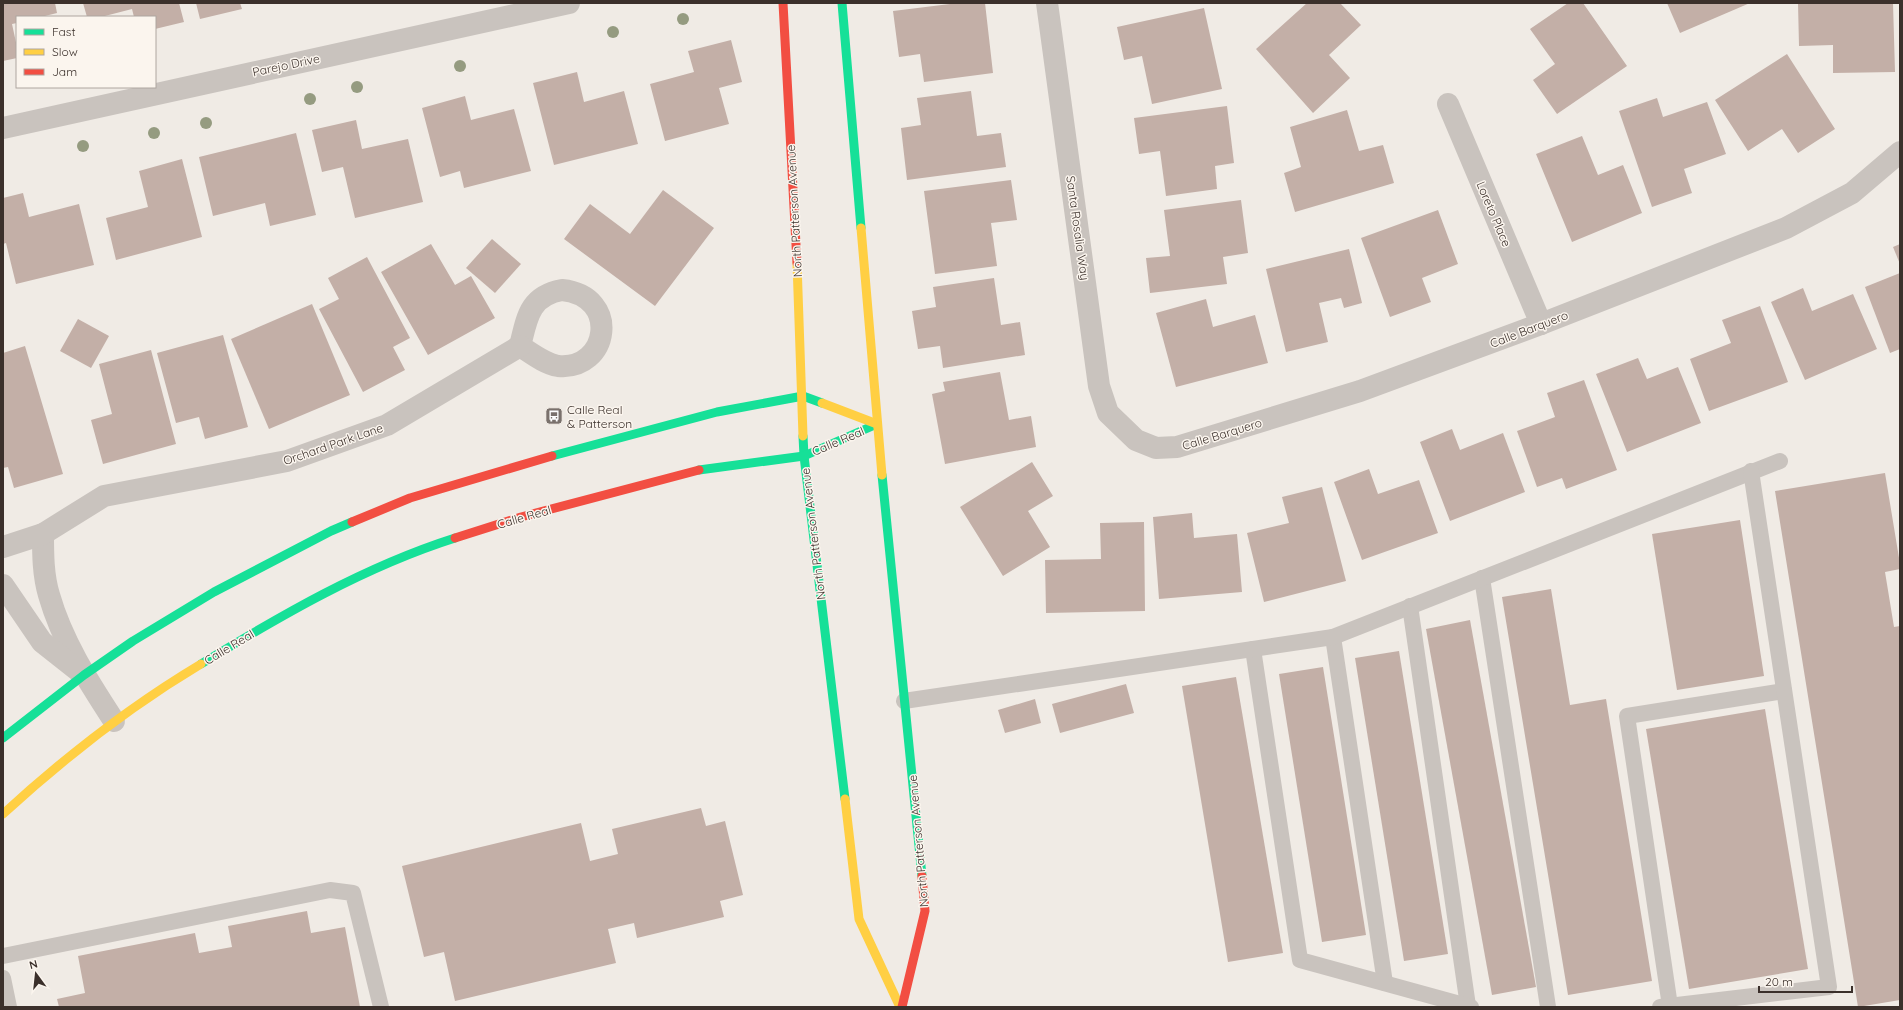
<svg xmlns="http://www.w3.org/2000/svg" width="1903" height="1010" viewBox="0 0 1903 1010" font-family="Quicksand,sans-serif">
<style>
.building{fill:#c3afa7}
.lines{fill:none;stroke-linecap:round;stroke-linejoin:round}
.lane{stroke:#c9c3be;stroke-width:16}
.street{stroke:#c9c3be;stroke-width:22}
.fast{stroke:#16e098;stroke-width:9}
.slow{stroke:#ffcf43;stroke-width:9}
.jam{stroke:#f24e42;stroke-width:9}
.tree{fill:#959b80}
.labels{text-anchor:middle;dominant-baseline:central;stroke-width:3;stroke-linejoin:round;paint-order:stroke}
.street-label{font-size:12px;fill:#3b302b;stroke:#fbf5ee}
.poi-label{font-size:12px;fill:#3b302b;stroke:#fbf5ee;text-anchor:start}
</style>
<rect width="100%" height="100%" fill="#f0ebe5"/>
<g class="building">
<path d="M3,3H55L57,13L41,17H17V23L12,24L17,47V58L3,61Z"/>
<path d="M83,3H179L184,22L155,29V17H134L132,9L101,17H87Z"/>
<path d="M196,3H240L242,9L200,19Z"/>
<path d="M958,3H985L993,73L924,82L920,54L899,57L893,11Z"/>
<path d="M1307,3H1340L1361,25L1329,55L1350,78L1313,113L1256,49Z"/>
<path d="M1568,3H1583L1627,66L1557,114L1533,80L1555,64L1530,29Z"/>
<path d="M1667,3H1750L1680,33Z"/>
<path d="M1798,3H1893L1895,72L1833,73V45L1799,46Z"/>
<path d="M1204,8L1222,89L1152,104L1142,56L1124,60L1117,27Z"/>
<path d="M731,40L742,82L719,88L729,124L665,141L650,84L694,72L688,51Z"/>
<path d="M1787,54L1835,129L1798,153L1782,129L1748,151L1715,100Z"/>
<path d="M577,72L584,102L624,91L638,144L554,165L533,83Z"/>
<path d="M971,91L977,136L1001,133L1006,167L907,180L901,128L921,125L917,98Z"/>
<path d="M465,96L471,120L514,109L531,171L464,188L460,171L440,177L422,108Z"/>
<path d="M1657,98L1663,117L1707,102L1726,154L1684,169L1692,193L1652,207L1619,111Z"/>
<path d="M1227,106L1234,163L1215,166L1217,189L1166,196L1160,151L1139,154L1134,118Z"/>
<path d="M1347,110L1359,151L1383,145L1394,183L1295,212L1284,173L1301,167L1290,127Z"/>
<path d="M356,120L362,149L408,139L423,202L355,218L343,167L322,172L312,130Z"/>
<path d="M296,133L316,215L270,226L265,203L213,216L199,157Z"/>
<path d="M1582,136L1598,175L1623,165L1642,213L1572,242L1536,154Z"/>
<path d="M182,159L202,237L116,260L106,218L148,207L139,171Z"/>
<path d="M1011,180L1017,220L991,223L997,266L935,274L924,191Z"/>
<path d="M663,190L714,228L655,306L564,239L590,204L630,234Z"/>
<path d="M23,193L29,217L79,204L94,265L16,284L6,243L3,244V198Z"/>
<path d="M1241,200L1248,253L1223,257L1227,284L1150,293L1146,258L1170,256L1164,210Z"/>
<path d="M1438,210L1458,264L1422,278L1431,302L1390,317L1361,238Z"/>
<path d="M492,239L521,264L495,293L466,268Z"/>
<path d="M431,244L455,285L471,276L495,318L428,355L381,272Z"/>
<path d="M1900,244V264L1893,247Z"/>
<path d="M1349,249L1362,303L1344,308L1341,298L1319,303L1328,342L1286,352L1266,269Z"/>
<path d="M367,257L410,338L393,347L405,370L363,392L319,309L339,299L328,278Z"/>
<path d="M1900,273V349L1890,353L1865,287Z"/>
<path d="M994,278L1001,325L1020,322L1025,355L943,368L940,346L918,349L912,311L936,307L933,287Z"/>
<path d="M1803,288L1812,311L1853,294L1877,349L1805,380L1771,302Z"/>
<path d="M1206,299L1213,327L1255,315L1268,363L1176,387L1156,313Z"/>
<path d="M312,304L350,395L269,429L231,339Z"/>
<path d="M1760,306L1788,382L1709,411L1690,359L1731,343L1722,320Z"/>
<path d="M78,319L109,336L91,368L60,351Z"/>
<path d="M223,335L248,427L205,439L199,417L176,423L157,353Z"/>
<path d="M25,346L63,474L14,488L8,467L3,468V353Z"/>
<path d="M151,350L176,444L103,464L91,420L112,414L99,364Z"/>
<path d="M1638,358L1647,379L1678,367L1701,423L1627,452L1596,374Z"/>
<path d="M1000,372L1009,420L1031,416L1036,447L945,464L932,394L945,391L943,382Z"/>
<path d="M1584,380L1617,470L1566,489L1562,478L1537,487L1517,431L1555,417L1547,393Z"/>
<path d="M1452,429L1460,450L1503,433L1525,492L1450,521L1420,442Z"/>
<path d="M1032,462L1053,496L1028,511L1050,547L1003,576L960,507Z"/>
<path d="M1369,469L1378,494L1419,480L1438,533L1362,560L1334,482Z"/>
<path d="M1885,473L1900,564V569L1885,572L1894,627L1900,626V1000L1858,1007L1775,491Z"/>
<path d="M1322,487L1346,581L1264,602L1247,533L1289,523L1282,497Z"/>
<path d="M1192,513L1194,538L1237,534L1242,592L1159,599L1153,517Z"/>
<path d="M1740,520L1764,676L1677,690L1652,534Z"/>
<path d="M1144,522L1145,611L1046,613L1045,560L1101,559L1100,523Z"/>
<path d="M1551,589L1570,705L1606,699L1652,981L1568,995L1502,597Z"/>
<path d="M1470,620L1536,987L1492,995L1426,629Z"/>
<path d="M1399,651L1448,954L1404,961L1355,658Z"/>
<path d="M1323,667L1366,935L1322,942L1279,674Z"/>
<path d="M1236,677L1283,953L1228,962L1182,686Z"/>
<path d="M1126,684L1134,713L1060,733L1052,704Z"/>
<path d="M1035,699L1041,723L1005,733L998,710Z"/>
<path d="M1765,709L1808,969L1689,989L1646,729Z"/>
<path d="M701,808L706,826L725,821L743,895L720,901L724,917L637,938L634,923L608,929L616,963L455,1001L444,952L424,957L402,866L581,823L590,861L618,854L612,829Z"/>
<path d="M307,911L311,933L345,927L360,1007H59L57,999L85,993L78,956L195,933L199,953L232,947L228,926Z"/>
</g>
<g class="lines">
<g class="lane">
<path d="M1482,578L1548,1007"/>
<path d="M1410,606L1468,1006"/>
<path d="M1333,637L1385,983"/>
<path d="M1253,649L1300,960L1471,1007"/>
<path d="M904,701L1333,637L1780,461"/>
<path d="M3,956L330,890L353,893L381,1007"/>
<path d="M3,978L9,1007"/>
<path d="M1670,1006L1627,716L1784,691"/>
<path d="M1660,1007L1829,987L1751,471"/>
</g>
<g class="street">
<path d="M1047,3L1099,386L1108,413L1136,440L1156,448L1177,447L1360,391L1541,324L1786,228L1852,193L1900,152"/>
<path d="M1448,104L1541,324"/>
<path d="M3,128L569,3"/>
<path d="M562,290C621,296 609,371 558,366C545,364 531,353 520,346C527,318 529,296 562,290Z"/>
<path d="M43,534C43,554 43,575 49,595C62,641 88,681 114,721"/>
<path d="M3,547L43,534L104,496L287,461L387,425L520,346"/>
<path d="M3,585L42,642L80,672"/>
</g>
<g class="fast">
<path d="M842,3L861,228"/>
<path d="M803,436L804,456L845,799"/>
<path d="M552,456L717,412L803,396L822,403"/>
<path d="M699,470L804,456L877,424"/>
<path d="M882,475L922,876"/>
<path d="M201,664C282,615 364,567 455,538"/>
<path d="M3,738L84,675L133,641L214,592L331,531L352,522"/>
</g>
<g class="slow">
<path d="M861,228L882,475"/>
<path d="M797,263L803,436"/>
<path d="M822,403L877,424"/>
<path d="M845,799L859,919L900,1007"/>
<path d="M3,814C64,758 129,707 201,664"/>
</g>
<g class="jam">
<path d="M783,3L797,263"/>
<path d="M352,522L410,498L552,456"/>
<path d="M455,538L521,517L699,470"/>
<path d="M902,1007L925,911L922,876"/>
</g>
</g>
<g class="tree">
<circle cx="683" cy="19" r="6"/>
<circle cx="613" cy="32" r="6"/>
<circle cx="460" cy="66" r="6"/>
<circle cx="357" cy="87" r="6"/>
<circle cx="310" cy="99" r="6"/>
<circle cx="206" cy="123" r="6"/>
<circle cx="154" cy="133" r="6"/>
<circle cx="83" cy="146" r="6"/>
</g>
<defs>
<symbol id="bus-square" viewBox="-11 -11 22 22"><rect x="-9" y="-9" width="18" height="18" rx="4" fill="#7a716c" stroke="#fbf5ee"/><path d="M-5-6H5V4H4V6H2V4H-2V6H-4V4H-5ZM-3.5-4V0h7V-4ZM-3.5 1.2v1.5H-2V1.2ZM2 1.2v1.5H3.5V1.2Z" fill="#fff"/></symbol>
</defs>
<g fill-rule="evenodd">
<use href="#bus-square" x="544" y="406" width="20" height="20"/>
</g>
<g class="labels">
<g class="street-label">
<text transform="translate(286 65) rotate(-12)">Parejo Drive</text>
<text transform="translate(794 211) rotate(-93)">North Patterson Avenue</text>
<text transform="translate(1494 214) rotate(67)">Loreto Place</text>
<text transform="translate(1078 228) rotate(82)">Santa Rosalia Way</text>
<text transform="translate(1529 329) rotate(-21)">Calle Barquero</text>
<text transform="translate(1222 434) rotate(-17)">Calle Barquero</text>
<text transform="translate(838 441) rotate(-23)">Calle Real</text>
<text transform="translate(333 444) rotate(-19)">Orchard Park Lane</text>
<text transform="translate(524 517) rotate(-16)">Calle Real</text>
<text transform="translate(813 534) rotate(-97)">North Patterson Avenue</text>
<text transform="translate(229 647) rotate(-31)">Calle Real</text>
<text transform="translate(918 841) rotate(-95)">North Patterson Avenue</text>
</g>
<g class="poi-label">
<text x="567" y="409">Calle Real<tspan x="567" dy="14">&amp; Patterson</tspan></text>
</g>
</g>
<rect width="1903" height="1010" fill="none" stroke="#3b302b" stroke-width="8"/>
<rect x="16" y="16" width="140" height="72" fill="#fbf5ee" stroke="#aea6a0"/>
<rect x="24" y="29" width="20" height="6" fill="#16e098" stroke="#aea6a0"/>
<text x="52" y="36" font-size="12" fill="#3b302b">Fast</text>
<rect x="24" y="49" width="20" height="6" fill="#ffcf43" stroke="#aea6a0"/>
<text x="52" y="56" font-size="12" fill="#3b302b">Slow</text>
<rect x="24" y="69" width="20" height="6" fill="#f24e42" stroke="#aea6a0"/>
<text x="52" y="76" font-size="12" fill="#3b302b">Jam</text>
<g transform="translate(36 974) rotate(345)" stroke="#fbf5ee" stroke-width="3" paint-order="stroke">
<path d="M0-3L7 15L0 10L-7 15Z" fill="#3b302b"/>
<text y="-6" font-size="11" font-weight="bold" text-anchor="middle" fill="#3b302b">N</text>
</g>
<path d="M1759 986v6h93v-6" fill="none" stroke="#3b302b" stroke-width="2"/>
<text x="1765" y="986" font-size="12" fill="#3b302b" stroke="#fbf5ee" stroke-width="3" paint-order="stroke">20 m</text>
</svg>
